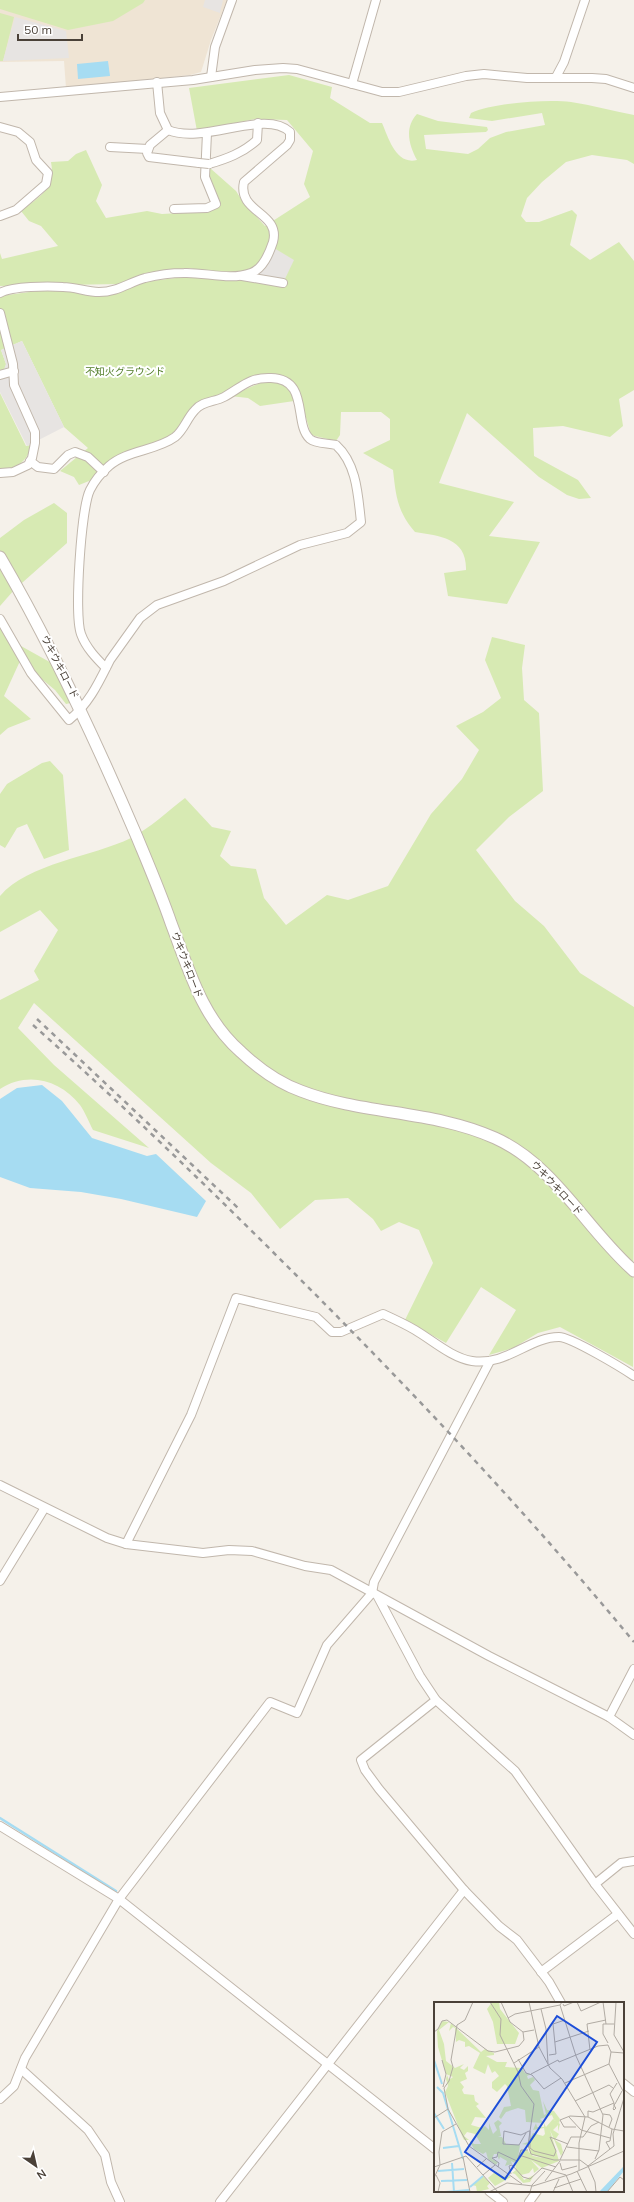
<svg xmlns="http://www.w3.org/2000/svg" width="634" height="2202" viewBox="0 0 634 2202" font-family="Mulish,'Noto Sans JP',sans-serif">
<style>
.education{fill:#efe4d4}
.green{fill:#d7eab3}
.parking{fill:#e7e4e2}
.water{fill:#a6dcf2}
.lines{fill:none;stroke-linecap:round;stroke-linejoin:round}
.stream{stroke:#a6dcf2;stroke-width:2.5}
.minor-casing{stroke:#c1b7ac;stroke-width:10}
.tertiary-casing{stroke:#c1b7ac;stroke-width:13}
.minor{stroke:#fff;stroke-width:8}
.tertiary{stroke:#fff;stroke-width:11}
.rail{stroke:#999;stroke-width:2.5;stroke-dasharray:5 5;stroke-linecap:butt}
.minor-bridge-casing{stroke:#c1b7ac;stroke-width:10;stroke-linecap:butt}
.minor-bridge{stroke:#fff;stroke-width:8}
.labels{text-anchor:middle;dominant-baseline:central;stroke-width:4;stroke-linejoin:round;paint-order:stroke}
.park-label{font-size:10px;fill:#527e29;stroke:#fff}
.street-label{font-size:10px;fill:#4a4138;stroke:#fff}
.inset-river{fill:none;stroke:#a6dcf2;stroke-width:2}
.inset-road{fill:none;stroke:#b1aba3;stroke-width:1}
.view{fill:#1d4ed8;fill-opacity:0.15;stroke:#1d4ed8;stroke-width:2}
.inset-edge{fill:none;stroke:#4a4138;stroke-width:2}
</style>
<rect width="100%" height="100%" fill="#f5f1ea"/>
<path class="education" d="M0,0H227L211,40L201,72L190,75L66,88L64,61L0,62Z"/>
<g class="green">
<path d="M0,0H145L143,3L113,21L68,30L0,9Z"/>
<path d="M0,13L14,17L3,61H0Z"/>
<path d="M289,75L332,87L330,98L370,123H382C389,139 396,165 417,160C409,145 404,128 417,114L438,121L487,127L488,130L486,132L424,135L426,149L468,154L478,149L490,138L506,132L545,125L542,113L492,121L469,118L471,113C492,103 547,99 571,102C592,105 613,111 634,115V164L627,160L592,155L566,162L542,182L527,198L521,216L526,222H539L572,210L577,215L570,245L590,260L619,242L634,261V390L619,399L623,426L610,437L563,426L533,428L534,456L578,480L591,498L579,499L567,495L539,477L467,413L439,483L514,502L489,536L540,542L507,604L448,596L444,573L466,570C467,538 440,536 415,532C397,511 396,496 393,470L363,453L390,440V419L381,412H341L340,435L336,441L311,435L301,400L260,406L248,398L230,396L265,381L275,380L276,375L266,374L244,380L223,394L203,400L194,407L180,429L170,438L119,457L105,464L94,479L79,485L74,477L60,471L88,448L64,427L22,341L1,350L6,364L3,377L0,379V296L59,288L103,295L123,291L143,282L184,277L222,280L238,278L253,274L263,267L274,247L270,246L267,254L260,263L251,270L237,272L200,271L190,268L146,273L121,284L0,286V253L2,259L58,246L41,226L29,221L21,211C40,196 56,189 51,162L68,161L76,154L86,150L102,185L96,201L106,218L147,211L162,214L196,212L218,207L219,204C213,192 204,181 210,168L236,191L243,202L265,226L310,197L304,184L313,151L287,120L255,119L197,131L189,88Z"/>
<path d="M0,393L26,446L31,445C28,462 17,468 0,470Z"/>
<path d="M54,503L67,513V543L14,590L0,606V538L24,520Z"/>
<path d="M0,626L11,647L21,646L55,665L75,702L66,704L55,690L20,661L4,696L31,719L8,728L0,735Z"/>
<path d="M492,637L525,645L522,668L524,700L539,713L543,791L509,817L476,850L515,901L544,926L580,973L634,1007L633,1367L560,1327L538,1333L513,1348L489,1355L516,1310L481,1287L446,1343L405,1320L433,1263L419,1230L399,1222L381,1231L373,1219L348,1198L315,1200L280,1229L251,1193L211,1163L34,1003L18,1028L54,1065L149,1148L93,1130C89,1122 85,1112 80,1105C60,1080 28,1071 0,1089V1000L39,980L34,971L58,930L40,910L0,932V896C28,863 92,857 131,838C150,828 168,811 185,798L212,827L231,831L220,856L231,866L256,869L264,898L286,925L327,895L348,900L388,886L431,814L462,779L479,750L456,726L483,712L501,698L485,660Z"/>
<path d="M50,761L63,775L69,850L44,859L27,824L17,828L5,848L0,845V794L7,784L42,763Z"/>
</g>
<g class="parking">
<path d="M205,0H223L220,13L203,7Z"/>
<path d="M15,17L66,31L69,58L3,61Z"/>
<path d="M274,248L294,260L284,281L253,274Z"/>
<path d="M22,341L64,427L27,446L0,392V379L6,364L1,350Z"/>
</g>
<g class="water">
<path d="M108,61L110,76L78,79L77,64Z"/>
<path d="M42,1085L62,1101L92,1138L147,1156L156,1154L206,1201L197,1217L121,1199L81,1192L30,1188L0,1177V1099L17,1088Z"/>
</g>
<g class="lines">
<path class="stream" d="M0,1818L116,1891"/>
<defs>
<g id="minor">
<path d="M211,77L215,47L232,0"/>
<path d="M556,77L564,62L585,0"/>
<path d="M352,84L376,0"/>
<path d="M0,97L193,80L255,70L283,68L297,69L382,92H399L466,76L484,74L527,78H592L606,79L634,88"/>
<path d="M0,127L18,132L30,142L36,160L48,173L46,184L16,210L0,216"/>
<path d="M168,130L150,145L147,153L149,157L199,163"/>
<path d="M110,147L148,149"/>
<path d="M209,164C226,159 243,153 257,140L258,123"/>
<path d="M174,209L207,208L216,204L205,177L207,133"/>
<path d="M242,276L283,283"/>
<path d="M0,293C12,286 49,286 63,287C75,287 87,292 99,292C117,292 128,283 145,278C157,275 172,273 184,273C205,272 230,281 251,273C263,269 269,254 273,242C281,212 237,213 244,182L287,145L290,140V132C265,108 204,145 168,130L160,113L157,82"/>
<path d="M0,313L13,364L14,385L35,432V443L32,458L28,465L13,472L0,473"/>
<path d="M0,375L14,371"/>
<path d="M30,461L38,467L54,469L68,455L75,452L88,457L104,472"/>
<path d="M0,619L31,673L69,720C89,704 99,682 110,660L140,618L157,605L224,581L300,545L347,533L361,522C358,496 357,464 336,445C328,443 316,444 310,439C293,424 310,379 271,378C249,377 242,387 224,397C215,402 202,401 195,410C187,418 184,430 175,437C156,451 127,450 109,466C102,472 94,482 90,490C81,508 74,615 81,634C86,648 97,659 106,668"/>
<path d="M0,1485L107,1538L126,1544L203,1553L229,1550L252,1551L305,1566L331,1570L489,1656L609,1717L634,1735"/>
<path d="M126,1544L191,1415L236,1298L316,1317L332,1332H341L383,1314C394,1319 405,1324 415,1330C432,1340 452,1358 472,1361C507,1366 529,1337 559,1337C571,1337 622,1368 634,1376"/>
<path d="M0,1581L44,1509"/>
<path d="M378,1597L420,1676L436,1700L515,1771L595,1884L634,1934"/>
<path d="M436,1700L361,1760L365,1770L379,1789L464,1890L499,1926L517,1940L549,1982L561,2003"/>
<path d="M609,1717L634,1669"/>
<path d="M0,1826L119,1899L435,2149"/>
<path d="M595,1884L621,1863L634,1861"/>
<path d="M541,1972L618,1914"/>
<path d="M21,2069L88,2130L105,2155L111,2182L120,2202"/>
<path d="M623,2083L634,2092"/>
<path d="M0,2099L14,2086L25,2058L119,1899L270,1702L297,1713L327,1645L372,1593L374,1582L490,1361"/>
<path d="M489,2191L503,2202"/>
<path d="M220,2202L464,1890"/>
<path d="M529,2202L537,2191"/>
</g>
<path id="tertiary" d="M0,557C53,648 96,741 137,837C149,866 161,894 171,923C189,970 202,1018 241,1052C258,1068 279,1083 301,1091C363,1115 433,1110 495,1138C555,1165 586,1229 634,1271"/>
</defs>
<use href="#minor" class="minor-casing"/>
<use href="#tertiary" class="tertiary-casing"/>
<use href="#minor" class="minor"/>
<use href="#tertiary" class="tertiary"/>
<g class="rail">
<path d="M37,1019L238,1208"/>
<path d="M33,1025C124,1106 211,1190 297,1276C414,1393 528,1514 634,1642"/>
</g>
<defs>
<path id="minor-bridge" d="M199,163L209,164"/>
</defs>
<use href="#minor-bridge" class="minor-bridge-casing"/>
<use href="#minor-bridge" class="minor-bridge"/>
</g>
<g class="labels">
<g class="park-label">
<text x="125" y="371">不知火グラウンド</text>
</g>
<g class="street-label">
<text transform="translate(60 667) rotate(63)">ウキウキロード</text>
<text transform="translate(187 965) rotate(69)">ウキウキロード</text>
<text transform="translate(557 1188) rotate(47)">ウキウキロード</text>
</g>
</g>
<g transform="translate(434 2002)">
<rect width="190" height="190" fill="#f5f1ea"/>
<path d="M58,0H65L66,7L85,31L81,42H63L59,20L53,7ZM8,19L15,20L5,28L10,42L12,59L21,66L30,62L26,66L30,68L34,64V69L31,71L33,77L26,80L30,85L28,88L30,92L40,93L41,99L45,102L42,104L52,116L41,115L37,123L48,126L51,124L55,128V121L59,132L63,128L60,121L64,118L68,121L65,124L67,134L64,135H68L72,142L86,143L84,155L87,148H93L99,154L109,156L97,152L94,143L88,142L94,140L99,131L109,134L111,132L110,126L99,128L102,121L103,125H110V121L112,125L119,117L126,122L124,130V123L119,128L125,132L121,138L127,142L129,150L127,154L116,128L125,159L108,166L97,158L105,167L100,171L99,166L95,171L87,173L90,178L100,173L96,180L89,181L81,172L78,171L82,168L81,161L77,159L78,162L71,164L73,159L66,155L65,158L63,152H60L58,157L64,160L62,163L54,157L52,150L49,152L40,147L35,138H30L28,134L11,90L14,84L12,77L13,73L15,78L19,75L12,72L4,45L3,29ZM33,130L41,132L47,142H40L30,134ZM17,21L47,50L51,47L60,51V53L52,54L63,60H73L71,65L88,66L91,71L97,72L93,74L94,77L99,75L101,78L96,83L99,88L105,89L110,113L112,112L109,99L113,108L120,109L126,117L125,121L120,118L118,113L106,117L110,121L92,120L91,108L84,106L72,110L67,117L65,115L70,105L77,104L73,84L71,82L63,90L58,86V80L65,74L61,69L58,71L54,62L51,72L39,66L46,51L35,44L31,45V40L25,38L22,40L21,26L19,25L15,29ZM61,170L70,175L73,173L77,175L61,184L54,176ZM49,174L56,181L53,184L55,187L43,190L42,184L38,183Z" fill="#d7eab3" fill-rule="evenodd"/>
<path d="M190,164V169L173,190H165Z" fill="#a6dcf2"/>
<path class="inset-river" d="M0,58L8,82M3,85L9,91L29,157M0,111L10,127M9,146L25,144M18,161L20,190M4,169L30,167M7,179L33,178M36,185L49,174M12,190L35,188"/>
<path class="inset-road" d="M56,0L67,17L66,33L84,70L87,84L100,102L94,143L97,152L120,158H146L154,164L180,144L179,132L190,96M67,0L76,20L89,30M95,0L105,45L116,66L128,77L151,115L145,141V168M143,0L147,9L167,0M169,0L172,22H180M182,0L180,33L190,50M129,2L130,4L140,0M126,3L142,54L169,113L165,148L161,157M107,7L112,27L114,62M74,16L81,12L126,3L128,0M172,22H169V32L174,41M0,30L4,27L8,19L13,18L54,49L61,50L85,44L90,38L89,30L100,28M121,40L155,29M156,48L153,22L172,18M177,50L190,51M115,53L122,52L119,22L131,18M84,57L92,71L98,73L110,87L127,76M8,58L12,72L9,85M80,61L105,45M97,72L124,58L125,60L164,44L174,43L177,50L175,62L189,89M131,81L175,62M183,81L176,92L180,101V103L181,105L182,106L180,108L179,107L180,105V103L181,102L188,89M10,86L14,107L35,144L88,182M10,86L15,79L19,65L17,58L23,23L31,18L39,0M141,99L175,83L179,86M169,112L176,113L178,117L175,125M135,115L147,128L176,136M154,115V109L159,110L180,101M0,116L14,107M142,125H130L126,118L136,114L154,115L178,127L190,129M92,131L85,143L69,142L70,129L87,133L95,129H96V146L100,149L120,154L122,149L116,135L134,142M133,145L165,149M176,147L172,140L176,139L178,127M85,153L122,165M29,155L36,190M126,158L137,135H149L157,124L165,120M126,161L128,168L143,164M154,164L161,180L162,190M0,165L32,154L64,190M43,165L52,157M64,165L65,161L58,156L63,155L64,150L83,159L87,148H94M143,169L153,190M77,172L75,164L78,163L89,175L96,177L108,166L132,173L139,190M2,173L6,181L4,190M49,173L61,163M0,176L6,163L5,150L8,130L22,122M111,179L126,159M120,186L147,177M55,190L73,181L99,184L137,172L190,149M96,190L98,183L111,169M119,190L125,177M173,190L186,175L190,178"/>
<path class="view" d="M123,14L163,40L71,177L31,150Z"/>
<rect width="190" height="190" class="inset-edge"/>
</g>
<g transform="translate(36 2166) rotate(146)" stroke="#ffffff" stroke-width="3" paint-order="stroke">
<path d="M0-3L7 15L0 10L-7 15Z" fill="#4a4138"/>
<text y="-6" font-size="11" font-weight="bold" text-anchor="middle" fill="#4a4138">N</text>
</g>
<path d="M18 34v6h64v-6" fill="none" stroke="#4a4138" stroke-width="2"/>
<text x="24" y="34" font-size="12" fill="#4a4138" stroke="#ffffff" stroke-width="3" paint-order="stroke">50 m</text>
</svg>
